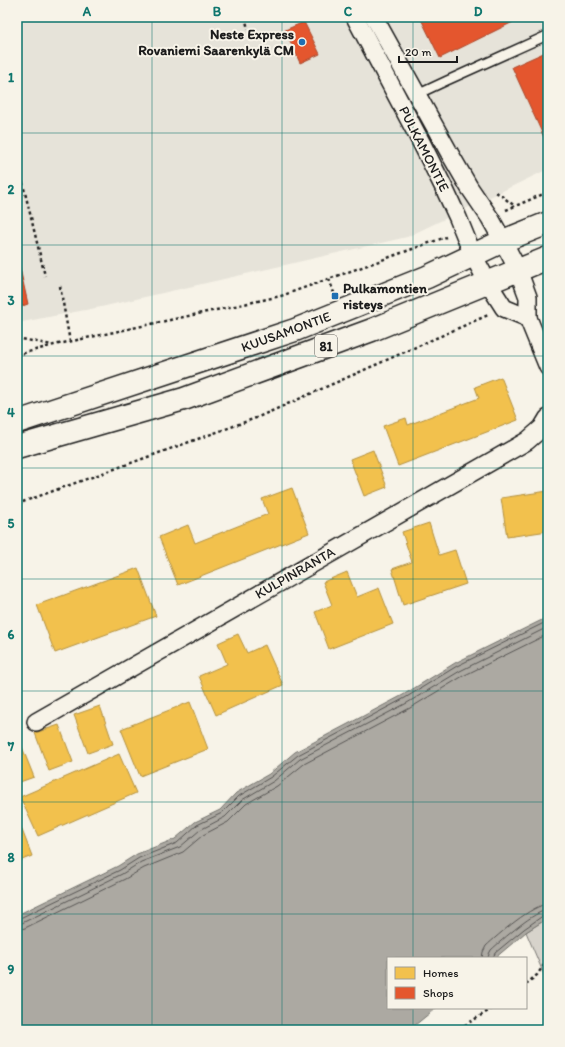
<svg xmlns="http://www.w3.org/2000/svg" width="565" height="1047" viewBox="0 0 565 1047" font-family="Itim,sans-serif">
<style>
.built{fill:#e6e3d9}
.green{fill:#d7d3cb;stroke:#7a7874}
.water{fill:#aca9a2;stroke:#72716c}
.homes{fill:#f2c14e;stroke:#b2903f}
.shops{fill:#e4572e;stroke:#a84529}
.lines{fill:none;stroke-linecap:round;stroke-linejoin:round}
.shore{stroke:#565452;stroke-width:1}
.service-casing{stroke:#1c1c1c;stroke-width:11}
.minor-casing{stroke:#1c1c1c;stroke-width:20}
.primary-casing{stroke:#1c1c1c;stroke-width:25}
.path{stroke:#1c1c1c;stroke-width:2.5;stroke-dasharray:3 3;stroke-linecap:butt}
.service{stroke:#f7f3e8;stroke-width:8}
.minor{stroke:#f7f3e8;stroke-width:17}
.primary{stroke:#f7f3e8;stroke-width:22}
.grid{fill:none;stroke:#0f766e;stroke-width:1;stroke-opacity:0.55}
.poi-dot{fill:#1f6fb2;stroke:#f7f3e8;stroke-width:1.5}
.labels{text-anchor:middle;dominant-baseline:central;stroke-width:4;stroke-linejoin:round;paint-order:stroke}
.shield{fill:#f7f3e8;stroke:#5e5c59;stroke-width:1}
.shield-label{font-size:13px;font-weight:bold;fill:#1c1c1c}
.poi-label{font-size:14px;font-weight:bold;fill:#1c1c1c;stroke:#f7f3e8;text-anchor:end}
.street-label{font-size:14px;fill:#1c1c1c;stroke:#f7f3e8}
.neatline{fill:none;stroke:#0f766e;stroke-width:1.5}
.grid-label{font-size:13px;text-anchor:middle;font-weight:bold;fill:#0f766e}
</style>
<rect width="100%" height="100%" fill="#f7f3e8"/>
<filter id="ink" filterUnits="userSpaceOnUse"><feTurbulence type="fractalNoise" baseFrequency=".025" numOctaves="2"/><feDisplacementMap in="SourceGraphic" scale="8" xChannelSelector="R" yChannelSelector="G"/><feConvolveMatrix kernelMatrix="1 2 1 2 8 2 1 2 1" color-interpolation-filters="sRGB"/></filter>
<g filter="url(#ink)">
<path class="built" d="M17,17H548V169L407,237L101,307L17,323Z"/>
<path class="green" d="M548,918V984L526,932Z"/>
<path class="water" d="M548,617V918L526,932L495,958H388V1008H436L409,1030H17V915L118,866L137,854L175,839L195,822L220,810L236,793L269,774L295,752L403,695L455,663Z"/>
<g class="homes">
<path d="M501,377L518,420L398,466L383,426L406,418L408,425L479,398L475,387Z"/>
<path d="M373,450L387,487L364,496L350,459Z"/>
<path d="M292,488L309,533L178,585L159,537L188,525L195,543L268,514L262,499Z"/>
<path d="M548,491V531L507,537L501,498Z"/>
<path d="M429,523L439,555L455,550L466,584L403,605L392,569L412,562L402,532Z"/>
<path d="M138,568L156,616L55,653L37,605Z"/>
<path d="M347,572L357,597L379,588L393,624L329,649L315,612L332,605L323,582Z"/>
<path d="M238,634L247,653L265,645L283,685L216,715L199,676L227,664L218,643Z"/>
<path d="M190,702L208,749L140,776L121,729Z"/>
<path d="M100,706L113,744L88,753L74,715Z"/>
<path d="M59,725L73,762L49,771L35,733Z"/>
<path d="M20,742L34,777L17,783V743Z"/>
<path d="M119,754L136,793L38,836L20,797Z"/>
<path d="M17,817L32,856L17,862Z"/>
</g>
<g class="shops">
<path d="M420,17H511L513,22L440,58Z"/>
<path d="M304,22L320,54L300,63L285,30Z"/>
<path d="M548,51V146L512,67Z"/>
<path d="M17,255L28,304L17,308Z"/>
</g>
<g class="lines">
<g class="shore">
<path d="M17,919L20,918L120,870L139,858L177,843L197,825L222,813L239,796L271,777L298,755L405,698L457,666L548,621"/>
<path d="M17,924L22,923L122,874L141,862L180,847L200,830L225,817L242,800L274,781L300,759L407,703L460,671L548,627"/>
<path d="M17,930L25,928L125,879L144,868L183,852L203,835L228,822L246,804L277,786L304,764L410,708L463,676L548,634"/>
<path d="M482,958L483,952L486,946C498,935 533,904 548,904"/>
<path d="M488,958L489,954L491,950C502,940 535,910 548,910"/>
<path d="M493,958L495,953L524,929L544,915H548"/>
</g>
<defs>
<path id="service" d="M416,95L446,81L548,35"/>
<g id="minor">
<path d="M355,17L422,144L445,190L458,218L473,255L488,283L504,308L528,318"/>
<path d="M374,17L450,154L469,187L490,218L503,241L518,270L528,297V318L548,367"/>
<path d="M36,722L527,441L542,428L548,418"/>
</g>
<g id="primary">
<path d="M17,422L295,330L427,277L503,241L548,223"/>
<path d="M17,447L184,399L372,330L548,258"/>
</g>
</defs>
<use href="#service" class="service-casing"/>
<use href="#minor" class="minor-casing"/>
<use href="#primary" class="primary-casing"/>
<g class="path">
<path d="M245,17L248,29"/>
<path d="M17,159L45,276"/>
<path d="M496,192L515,206"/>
<path d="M506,210L548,192"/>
<path d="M329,279L334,293"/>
<path d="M60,286L70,342"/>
<path d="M17,338L52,345"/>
<path d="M17,355L54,345L281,296L446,237"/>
<path d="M17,504L256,418L488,315"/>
<path d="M526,984L537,975L548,959"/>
<path d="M462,1030V1027L493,1008"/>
</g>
<use href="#service" class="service"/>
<use href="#minor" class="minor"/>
<use href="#primary" class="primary"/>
</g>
</g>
<path class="grid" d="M152,17V1030M282,17V1030M413,17V958M17,133H548M17,245H548M17,356H548M17,468H548M17,579H548M17,691H548M17,802H548M17,914H548M413,1008V1030"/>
<g class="poi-dot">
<circle cx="302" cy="42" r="4"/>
<rect x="331" y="292" width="8" height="8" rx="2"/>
</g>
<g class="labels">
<rect class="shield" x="315" y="335" width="22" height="22" rx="3"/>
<g class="shield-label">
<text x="326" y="346">81</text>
</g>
<g class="poi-label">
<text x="294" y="34">Neste Express<tspan x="294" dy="16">Rovaniemi Saarenkylä CM</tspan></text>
<text x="343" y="288" text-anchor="start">Pulkamontien<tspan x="343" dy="16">risteys</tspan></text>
</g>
<g class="street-label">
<text transform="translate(424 149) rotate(63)">PULKAMONTIE</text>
<text transform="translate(286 332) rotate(-20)">KUUSAMONTIE</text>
<text transform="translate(295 573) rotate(-30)">KULPINRANTA</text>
</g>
</g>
<rect width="565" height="1047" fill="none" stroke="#f7f3e8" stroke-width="44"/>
<rect x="387" y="957" width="140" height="52" fill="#f7f3e8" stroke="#9f9d96"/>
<rect x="395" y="967" width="20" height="12" fill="#f2c14e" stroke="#9f9d96"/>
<text x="423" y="977" font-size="12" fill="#1c1c1c">Homes</text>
<rect x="395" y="987" width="20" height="12" fill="#e4572e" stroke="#9f9d96"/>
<text x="423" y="997" font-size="12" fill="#1c1c1c">Shops</text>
<path d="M399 56v6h58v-6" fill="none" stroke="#1c1c1c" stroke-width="2"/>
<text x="405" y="56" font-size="12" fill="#1c1c1c" stroke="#f7f3e8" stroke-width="3" paint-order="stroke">20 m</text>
<rect x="22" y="22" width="521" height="1003" class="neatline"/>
<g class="grid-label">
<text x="87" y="16">A</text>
<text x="217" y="16">B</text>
<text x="348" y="16">C</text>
<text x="478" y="16">D</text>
<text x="11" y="82">1</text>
<text x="11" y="194">2</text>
<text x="11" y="305">3</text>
<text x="11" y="417">4</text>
<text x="11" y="528">5</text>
<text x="11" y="639">6</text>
<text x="11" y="751">7</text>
<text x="11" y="862">8</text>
<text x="11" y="974">9</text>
</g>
</svg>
